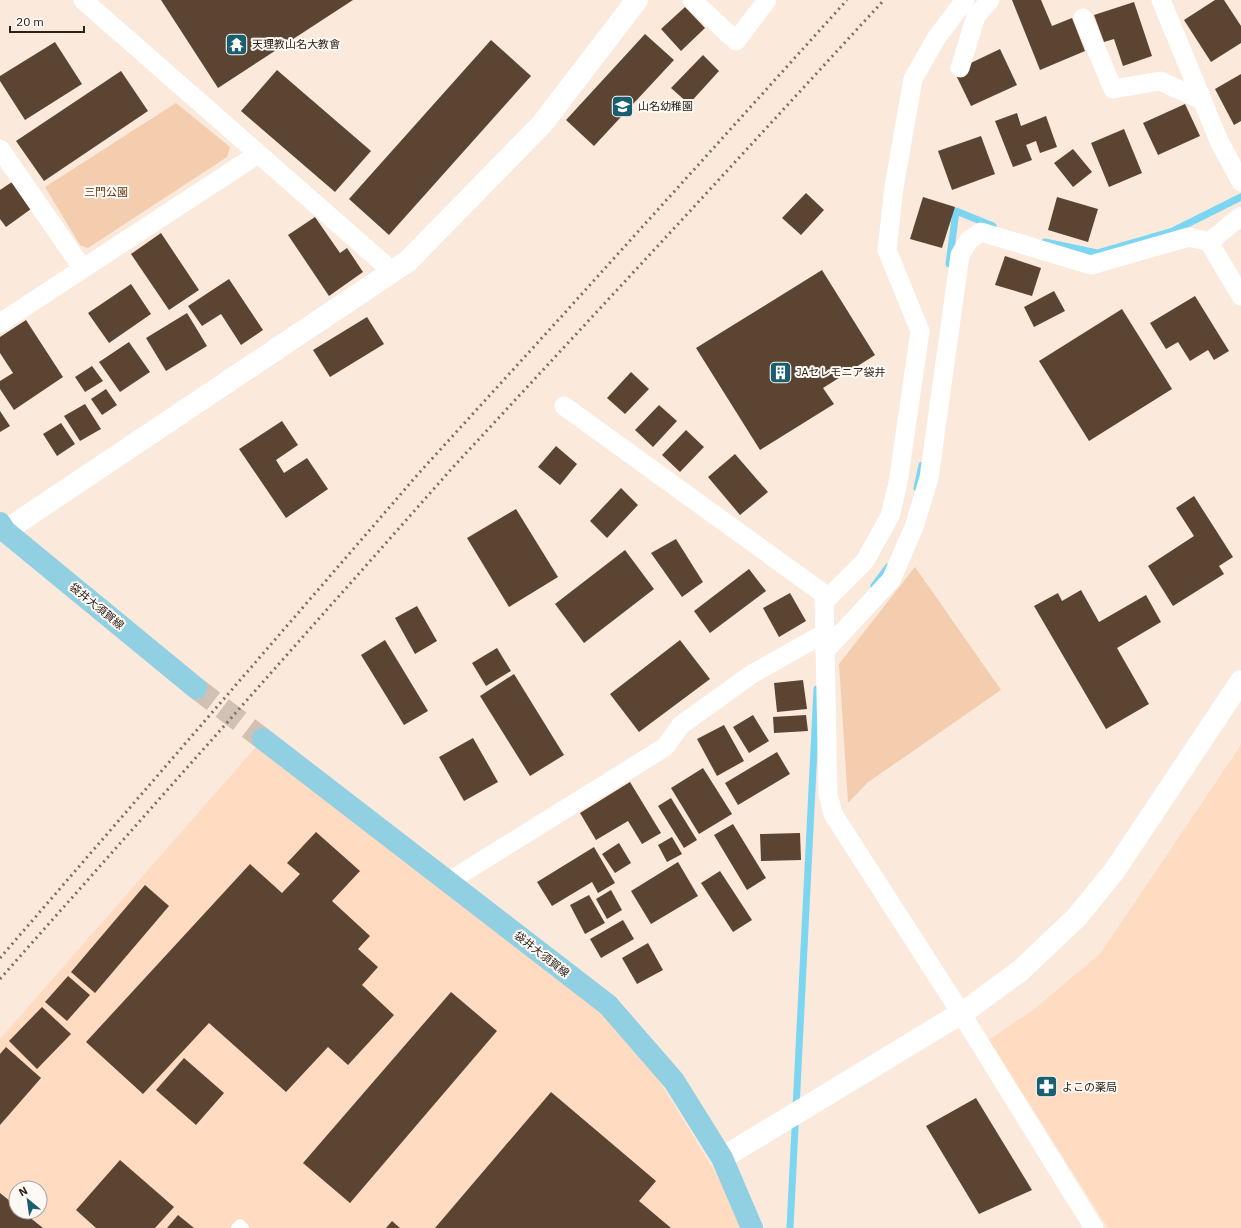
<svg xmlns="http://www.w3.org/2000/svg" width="1241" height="1228" viewBox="0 0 1241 1228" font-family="'IBM Plex Sans','Noto Sans JP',sans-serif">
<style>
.built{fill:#fedbc1;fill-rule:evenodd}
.green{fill:#f4cdaf}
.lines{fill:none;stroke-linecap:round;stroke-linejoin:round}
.stream{stroke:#7cd6f1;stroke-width:7}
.building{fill:#5b4432}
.primary-tunnel{stroke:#d1c1b5;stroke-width:22;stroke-dasharray:22 11;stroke-linecap:butt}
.service{stroke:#fff;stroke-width:10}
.minor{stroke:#fff;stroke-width:19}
.tertiary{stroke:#fff;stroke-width:22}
.primary{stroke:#91d0e2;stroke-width:22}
.rail{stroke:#7c6f65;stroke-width:3;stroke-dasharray:2 4;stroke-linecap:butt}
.labels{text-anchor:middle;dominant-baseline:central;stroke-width:4;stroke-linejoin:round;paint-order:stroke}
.poi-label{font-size:11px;fill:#2b2119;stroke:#fff9f5;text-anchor:start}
.park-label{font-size:11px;fill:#5f3714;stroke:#fff9f5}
.street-label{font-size:11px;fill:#2b2119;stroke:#fff9f5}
</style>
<rect width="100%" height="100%" fill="#fbe9dc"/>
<g class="built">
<path d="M263,739L626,1026L749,1228H0V1039ZM16,1188H40V1212H16Z"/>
<path d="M1241,745V1228H1108L989,1040L1033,1010L1100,954Z"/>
</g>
<g class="green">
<path d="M176,103L230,147L227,157L88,248L80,245L45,187Z"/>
<path d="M915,567L1001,690L867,783L848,803L839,664Z"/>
</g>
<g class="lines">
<g class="stream">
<path d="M1045,242L1097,253L1173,231L1241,197"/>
<path d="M949,264L956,211L993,226"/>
<path d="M917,488L922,465"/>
<path d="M874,586L888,567"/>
<path d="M790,1228L817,689"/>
</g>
</g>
<g class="building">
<path d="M161,0H353L218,88Z"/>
<path d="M1012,0H1041L1052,26L1072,18L1085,51L1040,70Z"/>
<path d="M1215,0H1224L1241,26V43L1211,62L1184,20Z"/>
<path d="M1134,2L1152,56L1123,66L1114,39L1104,42L1094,15Z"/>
<path d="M685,7L705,28L681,51L661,29Z"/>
<path d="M645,34L674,60L594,146L566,120Z"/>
<path d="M491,40L531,76L389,235L349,199Z"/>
<path d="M55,42L82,84L25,120L0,81V76Z"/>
<path d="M1000,49L1017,85L971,106L954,71Z"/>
<path d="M703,55L719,71L689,104L671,88Z"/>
<path d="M277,70L371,151L335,192L241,111Z"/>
<path d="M121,71L148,111L44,181L16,141Z"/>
<path d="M1241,74V121L1234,125L1215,89Z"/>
<path d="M1185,104L1200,136L1158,155L1143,123Z"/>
<path d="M1017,113L1021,126L1046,116L1057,147L1040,153L1036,141L1026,145L1032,160L1013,167L995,121Z"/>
<path d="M1124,129L1142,173L1109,187L1091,143Z"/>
<path d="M981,136L995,174L952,190L938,151Z"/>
<path d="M1073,149L1092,172L1073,187L1054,163Z"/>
<path d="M12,182L31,209L6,227L0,219V190Z"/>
<path d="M806,193L824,210L801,235L782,218Z"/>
<path d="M923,197L955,207L942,248L910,239Z"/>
<path d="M1057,197L1098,209L1088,242L1048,230Z"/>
<path d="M315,217L340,253L347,248L363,272L329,296L288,235Z"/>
<path d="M161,233L199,290L169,310L131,254Z"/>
<path d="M1005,256L1041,268L1032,296L995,285Z"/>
<path d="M822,270L875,355L823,388L834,404L760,450L696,348Z"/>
<path d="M229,279L263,330L241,345L221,314L202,326L188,306Z"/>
<path d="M131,284L151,314L109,343L88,313Z"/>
<path d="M1054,291L1065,311L1034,327L1024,307Z"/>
<path d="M1195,296L1229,351L1214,360L1208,350L1190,361L1178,342L1166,349L1150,323Z"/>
<path d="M1122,309L1172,389L1089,441L1039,361Z"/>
<path d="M187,313L207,346L166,371L146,338Z"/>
<path d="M367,317L384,344L330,377L313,350Z"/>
<path d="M26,320L63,377L14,410L0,389V381L13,373L0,353V337Z"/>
<path d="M129,342L150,372L120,392L99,362Z"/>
<path d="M92,366L103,381L85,392L75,377Z"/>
<path d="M631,372L649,389L625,414L607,398Z"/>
<path d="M106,389L117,405L102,415L91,399Z"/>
<path d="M85,404L101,429L80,441L64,416Z"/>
<path d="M659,405L677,421L653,447L635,430Z"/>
<path d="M0,411L10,426L0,432Z"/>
<path d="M282,421L298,445L276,460L284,473L307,458L328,489L286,518L239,449Z"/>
<path d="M61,423L75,444L57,456L43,434Z"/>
<path d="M686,430L704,447L680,472L662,455Z"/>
<path d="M556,446L577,464L560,485L538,467Z"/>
<path d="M735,454L768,492L740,515L708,477Z"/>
<path d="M621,488L638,505L607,538L590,521Z"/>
<path d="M1194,496L1233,557L1219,566L1224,574L1173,606L1148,566L1194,536L1176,508Z"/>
<path d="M516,509L558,577L509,607L467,538Z"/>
<path d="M676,539L703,582L682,597L651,553Z"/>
<path d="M625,550L654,589L584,643L555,604Z"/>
<path d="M749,569L766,591L710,633L694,611Z"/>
<path d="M1081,590L1099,622L1146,595L1161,622L1117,648L1149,704L1106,729L1034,606L1058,593L1062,601Z"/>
<path d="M790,593L806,621L779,637L763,608Z"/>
<path d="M417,606L437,641L415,654L395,618Z"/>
<path d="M385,640L428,711L404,725L361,655Z"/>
<path d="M680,640L710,679L639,732L610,694Z"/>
<path d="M497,648L511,671L486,686L472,663Z"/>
<path d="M514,674L564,755L530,776L480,696Z"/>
<path d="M803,680L807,709L777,712L774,683Z"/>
<path d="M753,715L769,741L749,753L733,727Z"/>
<path d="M806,715L808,731L774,733L773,717Z"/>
<path d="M724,725L744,761L717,776L697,739Z"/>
<path d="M473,738L498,782L464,801L439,757Z"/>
<path d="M777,752L790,774L738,805L725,783Z"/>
<path d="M703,768L732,814L699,834L671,788Z"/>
<path d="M630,782L661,833L642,844L628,821L596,840L580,813Z"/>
<path d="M671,798L697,840L684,848L658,806Z"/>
<path d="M733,824L766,878L747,890L714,835Z"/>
<path d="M316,832L360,871L332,901L370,936L358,949L378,967L362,985L394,1015L348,1065L328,1047L286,1092L209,1023L143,1094L86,1042L250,864L282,893L300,874L287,863Z"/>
<path d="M800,833L801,860L761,861L760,834Z"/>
<path d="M672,837L682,854L667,862L658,845Z"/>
<path d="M619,843L631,863L615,873L602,854Z"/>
<path d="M594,847L615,883L598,893L592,882L552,906L537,882Z"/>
<path d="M678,862L698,896L651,924L631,891Z"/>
<path d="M720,871L752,920L733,932L701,883Z"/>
<path d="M145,885L169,906L95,993L71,972Z"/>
<path d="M611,890L622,910L607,919L596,899Z"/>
<path d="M589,895L605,923L585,934L570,905Z"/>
<path d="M623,920L634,939L601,958L590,939Z"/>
<path d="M648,943L663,970L637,984L622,958Z"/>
<path d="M68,976L90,995L67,1021L45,1002Z"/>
<path d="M451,992L497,1031L350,1203L303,1163Z"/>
<path d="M42,1007L71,1034L37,1069L9,1041Z"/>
<path d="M6,1047L41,1078L0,1125V1054Z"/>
<path d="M184,1058L224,1093L196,1125L156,1090Z"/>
<path d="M551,1092L656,1181L639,1201L671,1228H435Z"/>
<path d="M976,1098L1032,1190L979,1214L926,1126Z"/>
<path d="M120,1160L174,1207L155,1228H96L76,1210Z"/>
<path d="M0,1193L16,1206V1212H23L43,1228H0Z"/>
<path d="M178,1215L194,1228H167Z"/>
<path d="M392,1221L400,1228H386Z"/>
</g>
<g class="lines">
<path class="primary-tunnel" d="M196,688L263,739"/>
<path class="service" d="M236,1228L240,1224L244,1228"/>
<g class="minor">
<path d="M83,0L392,271"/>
<path d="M692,0L736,41L767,0"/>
<path d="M1161,0L1219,141L1241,182"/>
<path d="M1083,18L1113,89L1160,81L1202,100"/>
<path d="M960,68L976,16L990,0"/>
<path d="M0,149L83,269"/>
<path d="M1209,242L1241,296"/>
<path d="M0,323L258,154"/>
<path d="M564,406L824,594L828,794L833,814L961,1013L1094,1228"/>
<path d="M824,602L865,561L890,516L898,483L920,331L887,250L894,187L913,79L937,37L965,0"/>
<path d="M825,651L891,580L914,527L929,478L960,255L969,240L981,232L1091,265L1189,237L1209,242L1241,216"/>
<path d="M448,882L665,747L681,725L752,674L825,633"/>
</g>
<g class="tertiary">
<path d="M5,531L408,261L542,124L637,0"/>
<path d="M722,1158L968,1009L1020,971L1077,917L1115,870L1241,681"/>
</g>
<g class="primary">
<path d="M0,523L5,531L196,688"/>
<path d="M263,739L608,1005L674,1081L722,1158L752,1228"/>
</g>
<g class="rail">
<path d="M0,958L419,473L561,317L847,0"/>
<path d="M0,979L455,465L679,223L884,0"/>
</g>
</g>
<defs>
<symbol id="temple-square" viewBox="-11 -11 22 22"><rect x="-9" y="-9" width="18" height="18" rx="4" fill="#1a5f71" stroke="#fff9f5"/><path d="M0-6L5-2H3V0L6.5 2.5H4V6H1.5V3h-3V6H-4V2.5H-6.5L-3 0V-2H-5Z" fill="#fff"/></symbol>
<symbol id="school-square" viewBox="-11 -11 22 22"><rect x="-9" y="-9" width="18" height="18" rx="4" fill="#1a5f71" stroke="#fff9f5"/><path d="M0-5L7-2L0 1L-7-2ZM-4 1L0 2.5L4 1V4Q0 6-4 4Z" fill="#fff"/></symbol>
<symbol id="building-square" viewBox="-11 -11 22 22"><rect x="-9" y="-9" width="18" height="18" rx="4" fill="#1a5f71" stroke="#fff9f5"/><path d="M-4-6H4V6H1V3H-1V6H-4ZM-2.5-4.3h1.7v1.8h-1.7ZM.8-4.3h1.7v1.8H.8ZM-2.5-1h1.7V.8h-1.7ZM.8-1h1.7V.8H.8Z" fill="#fff"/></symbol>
<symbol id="pharmacy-square" viewBox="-11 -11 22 22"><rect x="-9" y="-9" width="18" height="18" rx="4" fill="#1a5f71" stroke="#fff9f5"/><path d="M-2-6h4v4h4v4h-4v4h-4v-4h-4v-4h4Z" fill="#fff"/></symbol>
</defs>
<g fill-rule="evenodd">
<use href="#temple-square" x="224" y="32" width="25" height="25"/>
<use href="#school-square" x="610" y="94" width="25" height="25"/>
<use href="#building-square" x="768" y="360" width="25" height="25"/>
<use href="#pharmacy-square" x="1034" y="1074" width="25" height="25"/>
</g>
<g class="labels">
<g class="poi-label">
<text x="252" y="44">天理教山名大教會</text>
<text x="638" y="106">山名幼稚園</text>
<text x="796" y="372">JAセレモニア袋井</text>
<text x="1062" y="1087">よこの薬局</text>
</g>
<g class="park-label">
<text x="106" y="192">三門公園</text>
</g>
<g class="street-label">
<text transform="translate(97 606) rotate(39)">袋井大須賀線</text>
<text transform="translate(542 954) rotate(38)">袋井大須賀線</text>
</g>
</g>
<g transform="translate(28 1200) rotate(331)"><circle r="19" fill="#fff9f5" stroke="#aaa39d"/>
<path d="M0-3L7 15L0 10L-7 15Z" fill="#1a5f71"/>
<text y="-6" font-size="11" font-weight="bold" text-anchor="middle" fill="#2b2119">N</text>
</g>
<path d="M10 26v6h74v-6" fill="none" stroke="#2b2119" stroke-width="2"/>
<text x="16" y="26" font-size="12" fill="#2b2119" stroke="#fff9f5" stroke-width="3" paint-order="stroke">20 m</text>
</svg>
